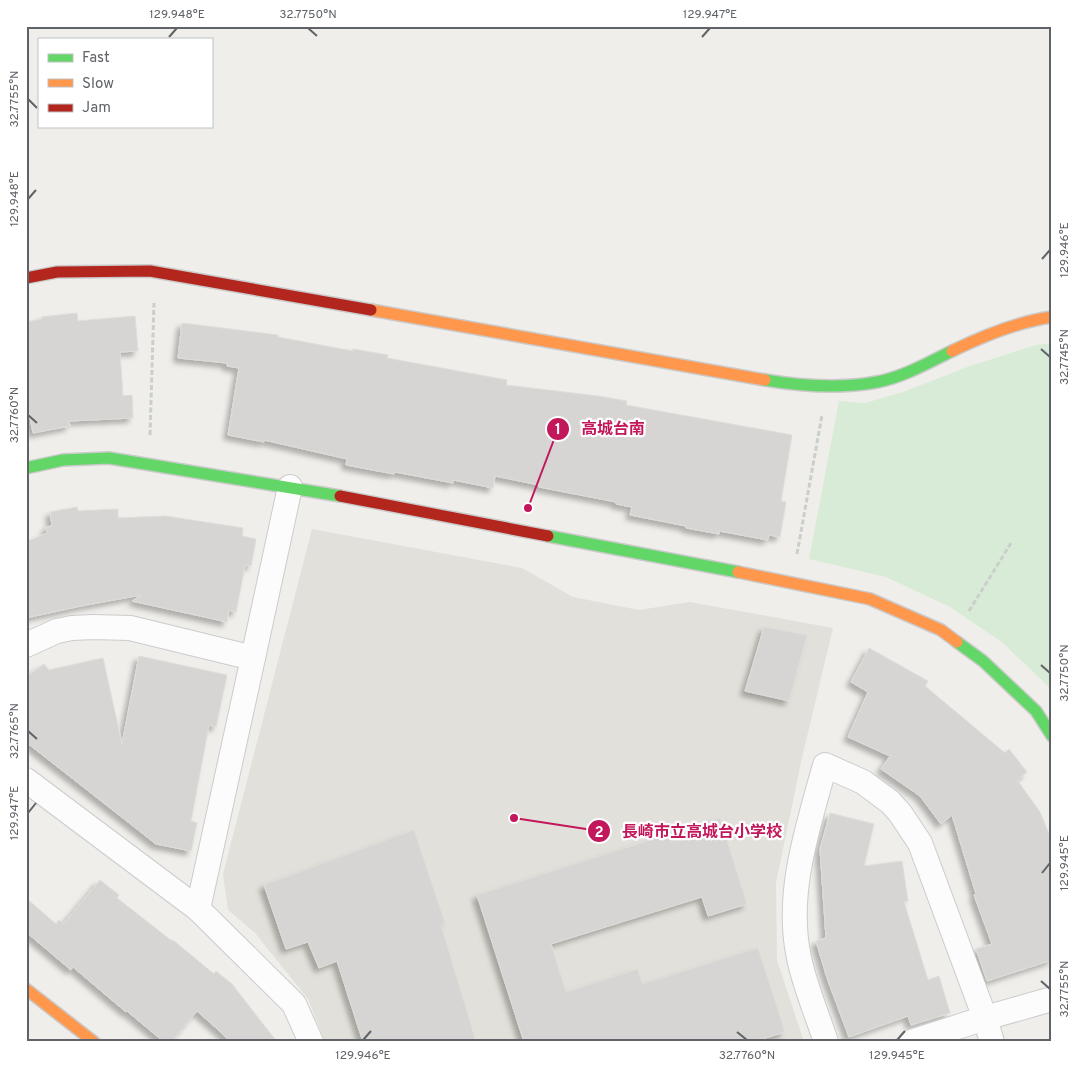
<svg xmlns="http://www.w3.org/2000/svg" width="1078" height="1068" viewBox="0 0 1078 1068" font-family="Overpass,'Noto Sans JP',sans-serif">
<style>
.education{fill:#e2e0da}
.green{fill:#d8ebd6}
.building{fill:#d6d5d3;stroke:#deddd9;filter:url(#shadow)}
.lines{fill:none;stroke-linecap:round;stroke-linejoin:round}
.street-casing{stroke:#cbcccc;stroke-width:26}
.fast-casing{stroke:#cacacb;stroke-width:14}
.slow-casing{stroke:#cacacb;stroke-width:14}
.jam-casing{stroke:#cacacb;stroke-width:14}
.path{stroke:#cacfcc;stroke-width:3;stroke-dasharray:5 2.5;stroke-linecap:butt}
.street{stroke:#fdfcfc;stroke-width:24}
.fast{stroke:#63d668;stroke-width:11}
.slow{stroke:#ff974d;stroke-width:11}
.jam{stroke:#b3261e;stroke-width:11}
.ticks{fill:none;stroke:#5f6368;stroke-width:2}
.leader{fill:none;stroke:#c2185b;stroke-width:2}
.callout-dot{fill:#c2185b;stroke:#fff;stroke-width:2}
.mark-label{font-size:15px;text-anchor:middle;font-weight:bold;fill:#fff}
.callout-label{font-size:16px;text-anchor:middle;font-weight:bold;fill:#c2185b;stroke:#fff;stroke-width:4.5;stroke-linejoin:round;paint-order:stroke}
.neatline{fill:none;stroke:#5f6368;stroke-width:2}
.ticks-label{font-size:12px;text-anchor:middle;fill:#5f6368}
</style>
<defs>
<filter id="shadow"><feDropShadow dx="-4.5" dy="4.5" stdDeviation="2.5" flood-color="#0004"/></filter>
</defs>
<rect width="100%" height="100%" fill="#efeeea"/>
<path class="education" d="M312,529L522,568L573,597L639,610L690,602L833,628L801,762L776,883L777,960L804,1042H325L308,999L255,933L228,910L223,874Z"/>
<path class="green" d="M1052,343V690L1003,643L950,607L886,577L809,559L839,401L865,403L903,392L970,366L1036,345Z"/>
<g class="building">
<path d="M77,313L78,321L135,316L138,351L120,352L123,396L132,395L133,418L69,421L70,426L33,433L26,396V322L42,319V317Z"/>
<path d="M182,323L278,335V337L353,351V349L388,355L387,358L507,380L506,385L598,396L627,401L626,405L792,435L781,501L786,502L780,537L769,535L768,540L719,531V534L686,528V526L630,515L632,507L616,504V502L539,487V485L495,476L493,488L453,480V483L395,472L394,474L346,465L347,459L264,440V442L228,435L239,368L227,366V363L178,358Z"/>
<path d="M77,507L78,511L118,509V518L165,516L243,528L242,536L256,539L251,566L245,565L236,612L229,610L227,622L132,601L141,595L81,606L26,618V542L47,533L46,527L52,526L50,512Z"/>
<path d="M764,627L807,635L789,701L745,691Z"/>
<path d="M869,648L928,681L925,686L1005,753L1009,749L1027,772L1017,780L1040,812L1052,841V960L987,981L976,949L992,944L974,895L976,894L952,815L941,824L920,796L881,769L890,756L848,737L868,692L851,682Z"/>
<path d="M139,656L227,675L216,727L209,725L191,821L197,823L191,851L156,844L26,742V677L44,664L49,670L103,658L122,744Z"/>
<path d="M830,813L874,824L864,866L902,861L908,901L904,902L928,980L939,976L950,1013L911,1025L908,1016L849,1037L827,978L816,941L826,938L820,849Z"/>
<path d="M720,818L747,904L708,916L702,897L551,944L566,992L638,969L642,984L758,948L785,1032L753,1042H524L477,895Z"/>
<path d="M414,830L445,923L441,925L476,1042H363L337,961L319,968L308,942L286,949L264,885Z"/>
<path d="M100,880L119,895L117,898L172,941L173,940L214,974L216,971L232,984L277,1042H229L224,1035L197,1011L171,1042H164L127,1011L126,1012L73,967L71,970L26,932V898L56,924L59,920L63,924Z"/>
</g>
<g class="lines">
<defs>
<g id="street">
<path d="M26,645L57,631L72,628L93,627L130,628L253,658L198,909"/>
<path d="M253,658L290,487"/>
<path d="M26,780L198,909L294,1004L311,1042"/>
<path d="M826,1042C817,1014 805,987 799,958C785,893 808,827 825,765L863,782L890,802L900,813L920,843L985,1018L992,1042"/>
<path d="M911,1042L985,1018L1052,999"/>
</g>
<g id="fast">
<path d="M765,380C801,386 840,389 877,382C903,377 928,363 952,351"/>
<path d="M26,468L63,460L109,458L340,496"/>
<path d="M548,536L738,572"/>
<path d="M957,642L983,661L1036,711L1052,736"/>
</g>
<g id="slow">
<path d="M371,310L765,380"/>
<path d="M952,351C981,337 1021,321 1052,317"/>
<path d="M738,572L870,599L941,630L957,642"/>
<path d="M26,989L94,1042"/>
</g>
<g id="jam">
<path d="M26,278L57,272L150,271L371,310"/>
<path d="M340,496L548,536"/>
</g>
</defs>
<use href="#street" class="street-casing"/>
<use href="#fast" class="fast-casing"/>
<use href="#slow" class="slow-casing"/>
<use href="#jam" class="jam-casing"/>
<g class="path">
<path d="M150,435L154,303"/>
<path d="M797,554L822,415"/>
<path d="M969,611L1011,543"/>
</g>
<use href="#street" class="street"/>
<use href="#fast" class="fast"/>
<use href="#slow" class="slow"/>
<use href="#jam" class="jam"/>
</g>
<path class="ticks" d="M308,28L317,36M169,37L177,28M702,37L710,28M28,99L37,108M28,199L36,190M1042,259L1050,250M1041,349L1050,357M28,415L37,423M1041,665L1050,673M28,731L37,739M28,813L36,803M1042,873L1050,863M1041,981L1050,989M737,1032L747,1040M363,1040L371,1031M897,1040L905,1031"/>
<path class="leader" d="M528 508L558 429M514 818L599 831"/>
<g class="callout-dot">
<circle cx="528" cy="508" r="5"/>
<circle cx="514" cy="818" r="5"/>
<circle cx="558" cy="429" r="12"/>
<circle cx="599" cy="831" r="12"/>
</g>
<g class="mark-label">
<text x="558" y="434">1</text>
<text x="599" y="837">2</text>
</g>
<g class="callout-label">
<text x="613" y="434">高城台南</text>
<text x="702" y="837">長崎市立高城台小学校</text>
</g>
<rect width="1078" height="1068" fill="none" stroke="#ffffff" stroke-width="55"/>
<rect x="38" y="38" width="175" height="90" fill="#ffffff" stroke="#bfc1c3"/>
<rect x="48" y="54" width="25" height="8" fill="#63d668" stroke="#bfc1c3"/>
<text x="82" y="62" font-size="15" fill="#5f6368">Fast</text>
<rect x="48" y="79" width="25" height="8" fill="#ff974d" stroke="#bfc1c3"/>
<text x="82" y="88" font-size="15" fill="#5f6368">Slow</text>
<rect x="48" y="104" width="25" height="8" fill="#b3261e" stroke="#bfc1c3"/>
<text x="82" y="112" font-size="15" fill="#5f6368">Jam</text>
<rect x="28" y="28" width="1022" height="1012" class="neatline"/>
<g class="ticks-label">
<text x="177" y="18">129.948°E</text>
<text x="308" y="18">32.7750°N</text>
<text x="710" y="18">129.947°E</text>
<text transform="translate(14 99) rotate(-90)" y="4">32.7755°N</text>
<text transform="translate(14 199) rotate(-90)" y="4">129.948°E</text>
<text transform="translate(1064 250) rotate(-90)" y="4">129.946°E</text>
<text transform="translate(1064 357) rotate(-90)" y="4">32.7745°N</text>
<text transform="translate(14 415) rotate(-90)" y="4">32.7760°N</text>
<text transform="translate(1064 673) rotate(-90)" y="4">32.7750°N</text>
<text transform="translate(14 731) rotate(-90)" y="4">32.7765°N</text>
<text transform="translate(14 813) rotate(-90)" y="4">129.947°E</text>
<text transform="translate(1064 863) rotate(-90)" y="4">129.945°E</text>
<text transform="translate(1064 989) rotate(-90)" y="4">32.7755°N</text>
<text x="363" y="1059">129.946°E</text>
<text x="747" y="1059">32.7760°N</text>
<text x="897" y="1059">129.945°E</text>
</g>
</svg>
